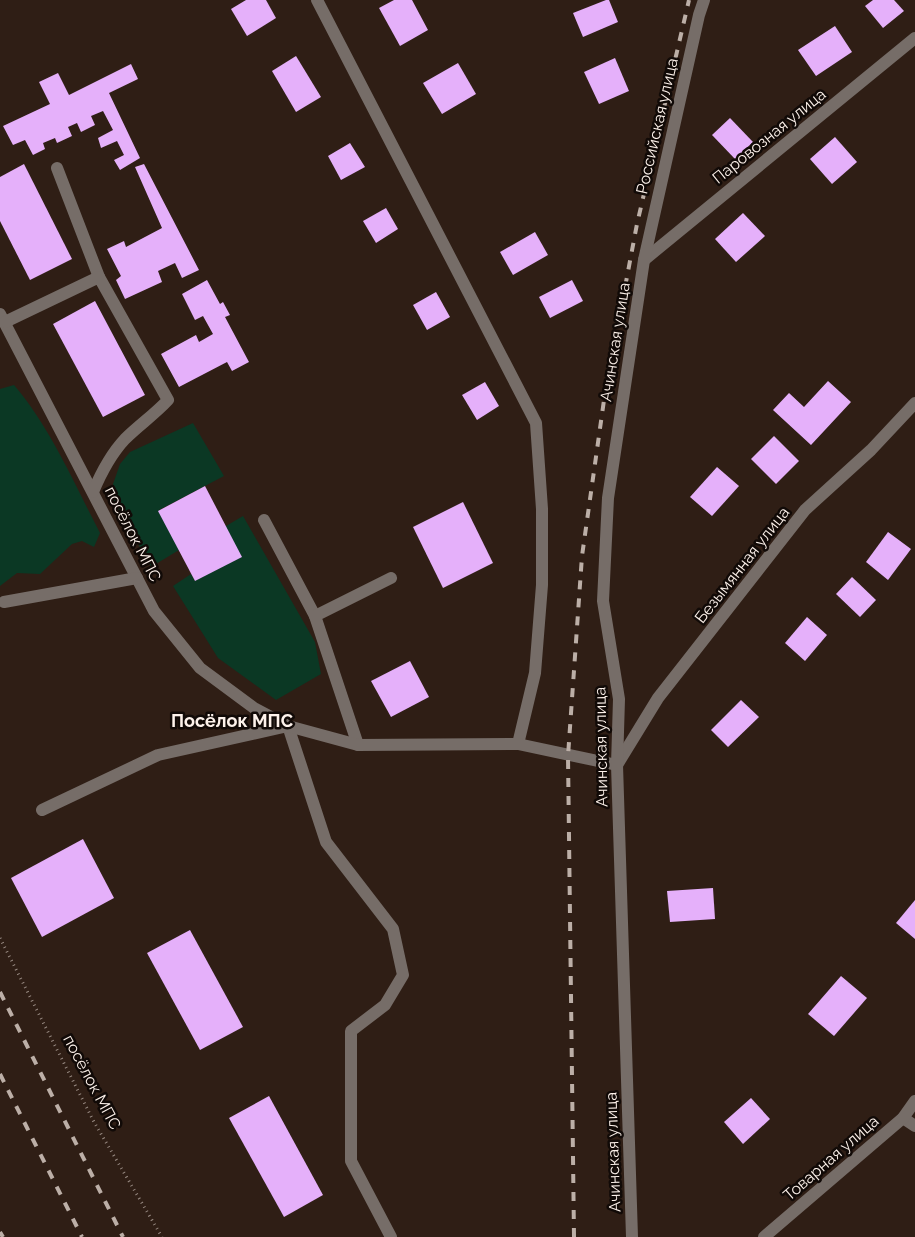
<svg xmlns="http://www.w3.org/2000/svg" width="915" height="1237" viewBox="0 0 915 1237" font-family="Raleway,sans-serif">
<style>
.green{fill:#0b3824}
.building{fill:#e5b0fa}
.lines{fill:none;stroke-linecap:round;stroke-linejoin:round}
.path{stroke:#988a82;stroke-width:3;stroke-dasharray:1 4;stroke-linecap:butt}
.minor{stroke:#766d68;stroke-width:12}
.rail{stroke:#bcafa7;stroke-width:4;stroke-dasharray:9 9;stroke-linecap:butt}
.labels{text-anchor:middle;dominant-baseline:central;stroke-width:5;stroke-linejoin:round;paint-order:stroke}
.street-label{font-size:16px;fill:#fdf2eb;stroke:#110a07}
.neighbourhood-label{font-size:18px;font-weight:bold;fill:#fdf2eb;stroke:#110a07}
</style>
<rect width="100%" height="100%" fill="#2f1e15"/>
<g class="green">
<path d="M14,385C50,427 74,483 100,533L94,547L82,541L72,544L40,574L17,573L0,586V389Z"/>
<path d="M193,423L224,476L159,510L179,550L151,567L113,499V484L120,464L130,452Z"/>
<path d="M243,516L315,642L321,674L276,700L218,658L173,586L191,574L195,581L226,526Z"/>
</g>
<g class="building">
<path d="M246,0H266L276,18L247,36L231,9Z"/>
<path d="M394,0H412L428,30L400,46L379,8Z"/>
<path d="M606,0H609L618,22L583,37L573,13Z"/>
<path d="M873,0H894L904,11L883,28L865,6Z"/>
<path d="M835,26L852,52L816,76L798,50Z"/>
<path d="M296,56L321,97L296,112L272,71Z"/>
<path d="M615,58L629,91L599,104L584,72Z"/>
<path d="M458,63L476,94L442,114L423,83Z"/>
<path d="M131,64L138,79L109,93L140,158L120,170L114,160L124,155L117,141L101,148L98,138L113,130L103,111L91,116L95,125L81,132L77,123L68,127L72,136L57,143L55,138L43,143L45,149L33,155L25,140L13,145L3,126L50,104L39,82L58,73L69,95Z"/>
<path d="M730,118L753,142L735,159L712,135Z"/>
<path d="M835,137L857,162L832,184L810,159Z"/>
<path d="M350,143L365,167L341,180L328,156Z"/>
<path d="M24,164L72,259L30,280L0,221V177Z"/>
<path d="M144,164L199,270L182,278L175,263L158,271L162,282L125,299L116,280L121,276L107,249L124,241L126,247L162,228L135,167Z"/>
<path d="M386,208L398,229L376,243L363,221Z"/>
<path d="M743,213L765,236L736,262L715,239Z"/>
<path d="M535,232L548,255L513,275L500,252Z"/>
<path d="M207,280L220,304L223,302L230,315L225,317L249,362L232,371L227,362L179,387L161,354L196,335L199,342L213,334L203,316L195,320L182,294Z"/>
<path d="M572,280L583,301L550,318L539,297Z"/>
<path d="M436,292L450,317L427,330L413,305Z"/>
<path d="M95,301L145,395L103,417L53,324Z"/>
<path d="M828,381L851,402L811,445L773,410L789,393L804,407Z"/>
<path d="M485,382L499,406L477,420L462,395Z"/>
<path d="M774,436L799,461L776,484L751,459Z"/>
<path d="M717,467L739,486L712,516L690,497Z"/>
<path d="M205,486L242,557L195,581L158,511Z"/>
<path d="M463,502L493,563L443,588L413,527Z"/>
<path d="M888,532L911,549L888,580L866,562Z"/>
<path d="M852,577L876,600L860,617L836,594Z"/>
<path d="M807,617L827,635L805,661L785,643Z"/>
<path d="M410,661L429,697L391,717L371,681Z"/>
<path d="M741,700L759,717L728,747L711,730Z"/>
<path d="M83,839L114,898L42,937L11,878Z"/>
<path d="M713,888L715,919L670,922L667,891Z"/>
<path d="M915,900V939L896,923Z"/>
<path d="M190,930L243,1027L200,1050L147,953Z"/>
<path d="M841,976L867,998L834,1036L808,1014Z"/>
<path d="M269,1096L323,1195L284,1217L229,1118Z"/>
<path d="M751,1098L770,1119L743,1144L724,1122Z"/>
</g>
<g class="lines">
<path class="path" d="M0,938L94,1122L162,1237"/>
<g class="minor">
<path d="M317,0L536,423L542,509V585L535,673L518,744"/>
<path d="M57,168L99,277"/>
<path d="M644,260L915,38"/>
<path d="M0,314L154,611L200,668L254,708L288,726L326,842L393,929L403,975L385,1005L351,1031V1161L391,1237"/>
<path d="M5,322L99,277L168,400C154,415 139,425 125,439C110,455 101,473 93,492"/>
<path d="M264,520L315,616"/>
<path d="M4,602L137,578"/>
<path d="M358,745L315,616L391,578"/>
<path d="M42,810L158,755L288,726L358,745L518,744L617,765L658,698L805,510L871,450L915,403"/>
<path d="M903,1118L915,1126"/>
<path d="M632,1237L617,765L619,699L603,601L608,498L644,260L699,15L704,0"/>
<path d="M764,1237L903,1118L915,1101"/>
</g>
<g class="rail">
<path d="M0,992L123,1237"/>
<path d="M0,1074L82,1237"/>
<path d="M0,1232L3,1237"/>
<path d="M574,1237L568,756L582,556L605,393L637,224L689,0"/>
</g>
</g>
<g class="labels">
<g class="street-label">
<text transform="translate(657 126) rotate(-77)">Российская улица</text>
<text transform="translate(769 136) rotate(-39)">Паровозная улица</text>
<text transform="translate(615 342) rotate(-81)">Ачинская улица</text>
<text transform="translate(133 534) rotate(63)">посёлок МПС</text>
<text transform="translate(742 565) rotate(-52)">Безымянная улица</text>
<text transform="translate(601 747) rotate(-91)">Ачинская улица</text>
<text transform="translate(92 1082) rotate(62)">посёлок МПС</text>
<text transform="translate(613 1152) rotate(-92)">Ачинская улица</text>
<text transform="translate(831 1158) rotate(-41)">Товарная улица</text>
</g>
<g class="neighbourhood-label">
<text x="232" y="720">Посёлок МПС</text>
</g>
</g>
</svg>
